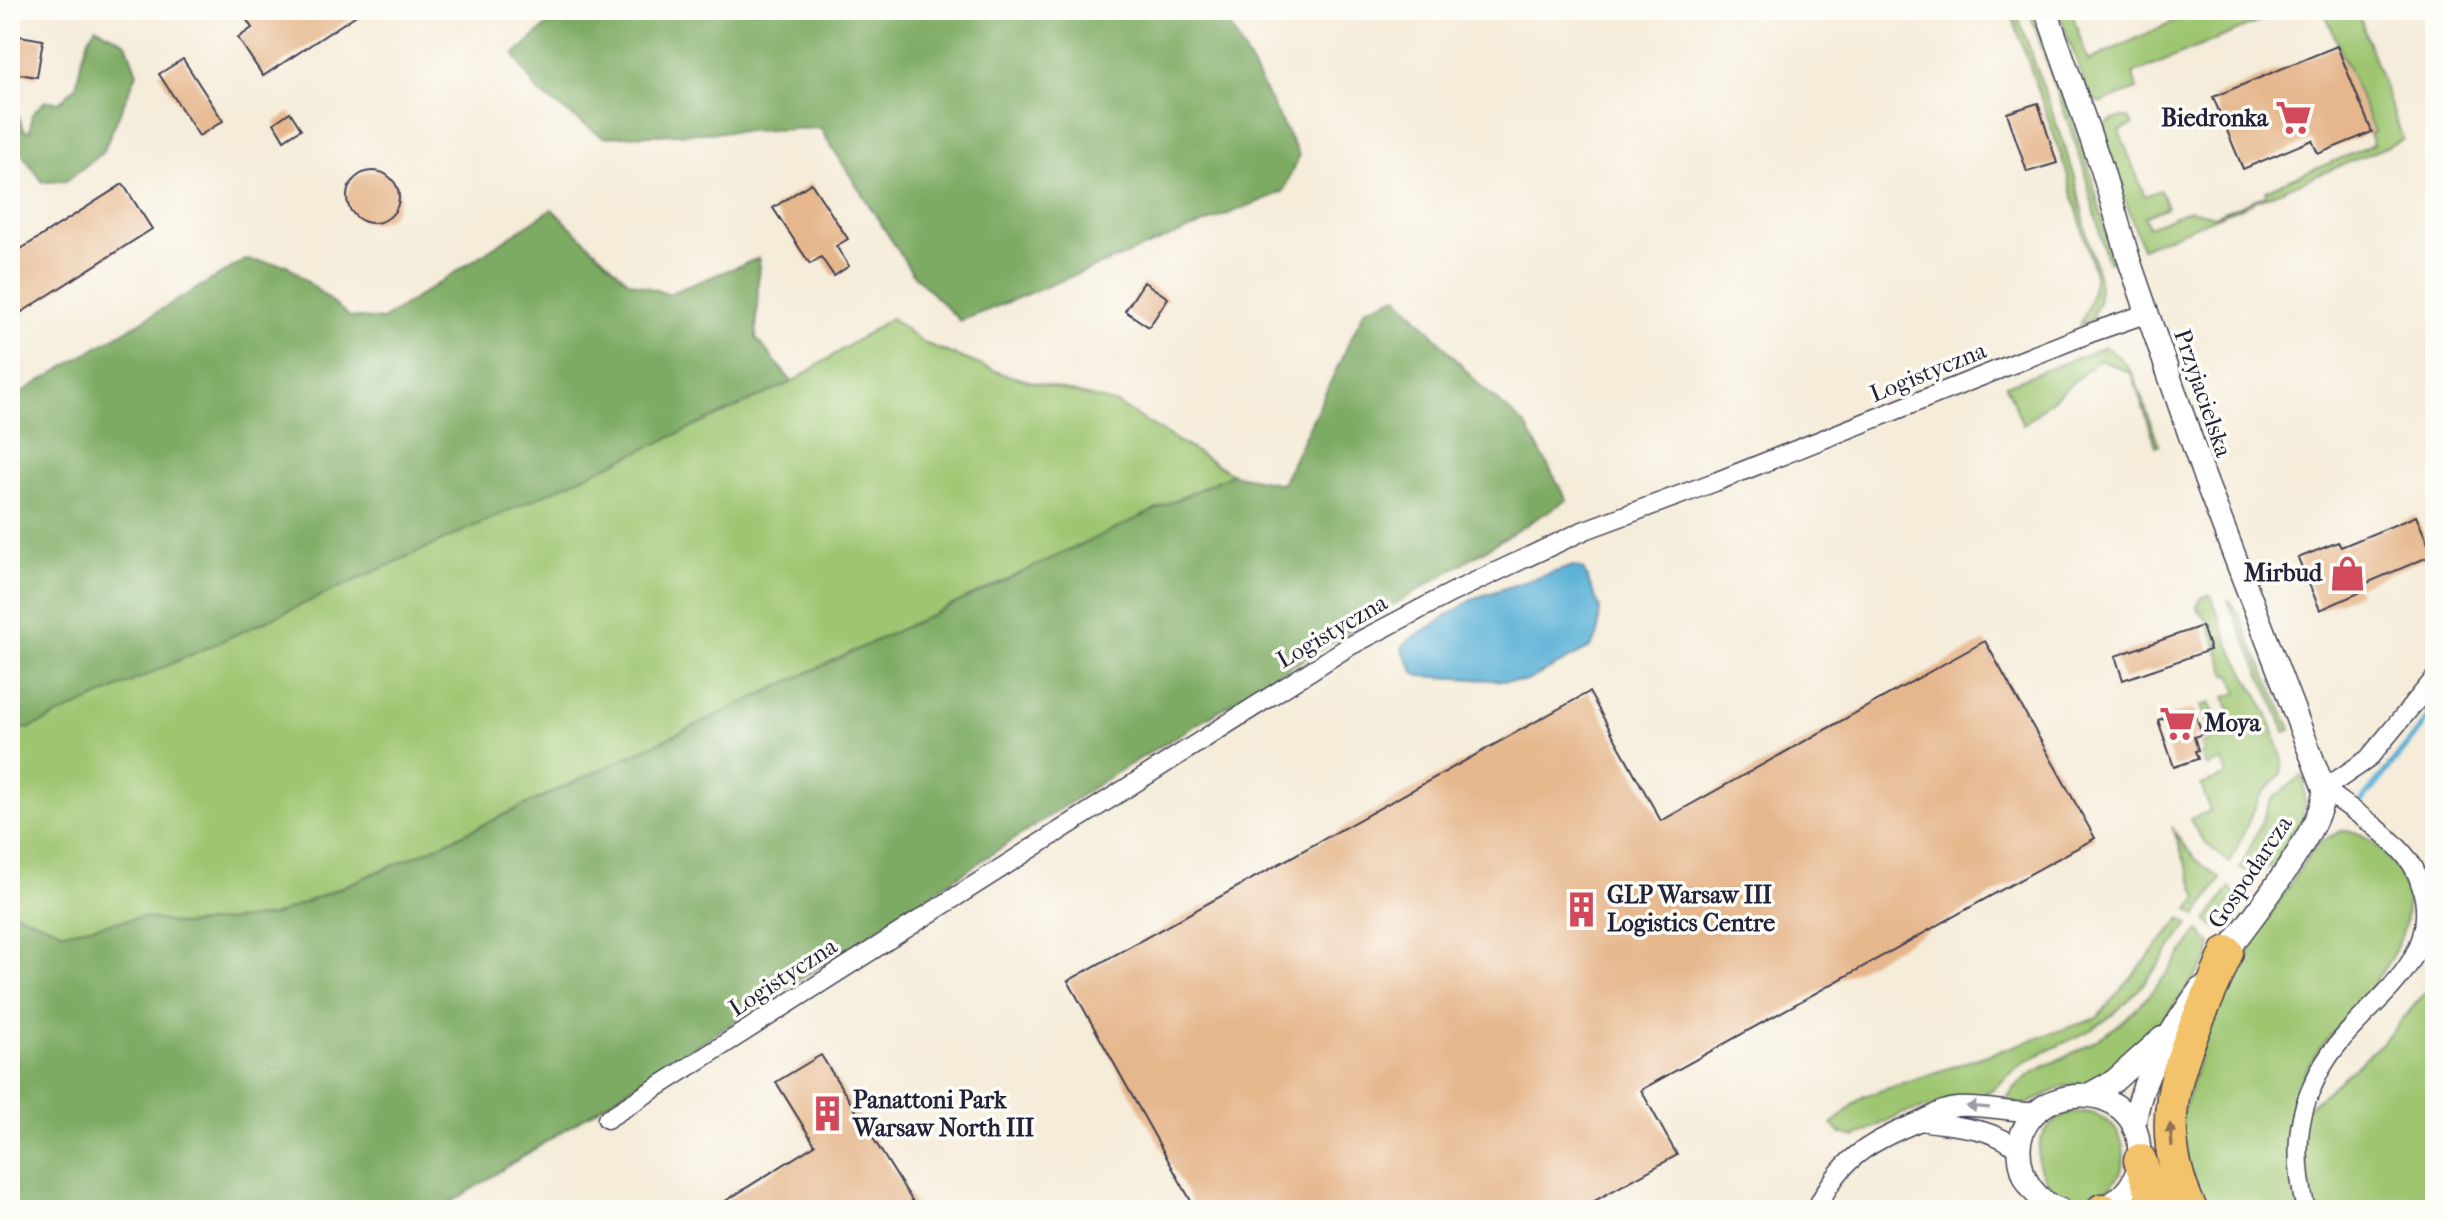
<svg xmlns="http://www.w3.org/2000/svg" width="2445" height="1220" viewBox="0 0 2445 1220" font-family="'IM FELL French Canon',serif">
<style>
.green{fill:#9ec671;stroke:#607456;stroke-width:2}
.forest{fill:#7eab63;stroke:#50664f;stroke-width:2}
.water{fill:#59b0d6;stroke:#3e6988;stroke-width:2}
.lines{fill:none;stroke-linecap:round;stroke-linejoin:round}
.stream{stroke:#59b0d6;stroke-width:6}
.building{fill:#e6b78d}
.minor-casing{stroke:#424053;stroke-width:21}
.tertiary-casing{stroke:#424053;stroke-width:25}
.motorway-casing{stroke:#424053;stroke-width:35}
.minor{stroke:#fff;stroke-width:18}
.tertiary{stroke:#fff;stroke-width:22}
.motorway{stroke:#f2c36a;stroke-width:32}
.oneway{fill:#9c9ca7}
.oneway2{fill:#8a7252}
.labels{text-anchor:middle;dominant-baseline:central;stroke-width:7;stroke-linejoin:round;paint-order:stroke}
.poi-label{font-size:24px;font-weight:bold;fill:#22223b;stroke:#fdfcf7;text-anchor:start}
.street-label{font-size:24px;fill:#22223b;stroke:#fdfcf7}
</style>
<rect width="100%" height="100%" fill="#fdfcf7"/>
<filter id="ink" filterUnits="userSpaceOnUse"><feTurbulence type="fractalNoise" baseFrequency=".0125" numOctaves="2"/><feDisplacementMap in="SourceGraphic" scale="16" xChannelSelector="R" yChannelSelector="G"/><feConvolveMatrix kernelMatrix="1 2 1 2 8 2 1 2 1" color-interpolation-filters="sRGB"/></filter>
<filter id="wash" filterUnits="userSpaceOnUse"><feTurbulence type="fractalNoise" baseFrequency=".006" numOctaves="4" result="noise"/><feDisplacementMap in="SourceGraphic" scale="32" xChannelSelector="R" yChannelSelector="G"/><feGaussianBlur stdDeviation="1.8" result="paint"/><feColorMatrix in="noise" values="0 0 0 0 0 0 0 0 0 0 0 0 0 0 0 0 0 1.4 0 .05"/><feComposite in="paint" operator="in"/></filter>
<g filter="url(#wash)">
<rect width="100%" height="100%" fill="#f5ecd9"/>
<g class="green">
<path d="M2010,10H2016L2075,177L2088,239L2099,278V302L2093,314L2095,319L2080,325L2089,305L2095,275L2066,170Z"/>
<path d="M2029,10H2034L2090,170L2113,262L2107,261L2083,166Z"/>
<path d="M2058,10H2071L2088,61L2198,10H2287L2133,74L2137,89L2101,103L2090,98Z"/>
<path d="M2324,10H2357L2403,140L2142,248L2102,135C2103,122 2111,120 2123,117L2130,119L2133,125L2119,131L2145,196L2160,190L2167,207L2144,217L2149,227L2190,210L2214,216L2266,195L2265,190L2373,145L2369,134L2374,132Z"/>
<path d="M891,318L924,343L1003,374L1117,404L1232,474L425,852L273,916L182,925L143,917L63,932L16,913L10,914V725L28,728L792,382Z"/>
<path d="M2105,347L2119,357L2133,374L2159,445L2156,446L2132,374L2100,359L2023,425L2006,385Z"/>
<path d="M2211,595L2230,646L2267,713L2283,760L2281,774L2260,796L2230,863C2213,850 2199,839 2190,819L2210,811L2201,785L2227,775L2222,761L2206,767L2201,754L2204,752L2201,744L2213,740L2201,706L2210,703L2217,719L2230,712L2225,697L2238,693L2231,674L2227,675L2207,620L2198,609L2197,606L2201,598Z"/>
<path d="M2228,599C2240,611 2244,628 2251,644C2265,674 2278,699 2291,730L2285,732C2269,686 2244,645 2228,599Z"/>
<path d="M2303,775C2305,789 2306,805 2302,820C2296,846 2270,881 2240,869L2272,799Z"/>
<path d="M2172,826C2184,850 2199,864 2221,879L2197,915L2189,909L2198,898Z"/>
<path d="M2343,830C2363,831 2376,844 2389,857C2445,930 2356,998 2318,1052C2303,1073 2293,1100 2288,1125L2382,1043L2435,981V1210H2195L2178,1127L2213,1015L2276,905L2310,853L2319,842Z"/>
<path d="M2230,887C2240,899 2238,910 2233,924C2224,931 2215,927 2206,921Z"/>
<path d="M2181,918L2189,924C2160,962 2134,1004 2092,1029C2069,1043 2042,1050 2020,1066C2007,1075 2001,1085 1986,1093L1984,1103L1925,1108L1901,1114L1855,1137L1841,1133L1832,1125L1862,1097L2097,1018Z"/>
<path d="M2199,931L2211,943L2210,957L2145,1043L2093,1083L2062,1087L2027,1104H2004C2019,1073 2047,1066 2077,1051C2091,1044 2105,1035 2118,1025C2151,999 2174,963 2199,931Z"/>
<circle cx="2081" cy="1155" r="43"/>
</g>
<g class="forest">
<path d="M564,10H1222L1299,155L1283,192L960,321L913,274L820,128L603,137L538,92L514,55Z"/>
<path d="M96,27L126,43L137,73L103,152L66,181L43,182L10,138V98L25,131H30L32,114L45,101L59,102L76,87L82,58L89,38Z"/>
<path d="M552,209L628,281L668,294L759,258L756,338L792,382L28,729L10,725V399L245,260L287,265L350,317L382,320Z"/>
<path d="M1398,296L1480,386L1526,426L1567,500L1106,779L832,959L439,1210H10V914L16,913L64,932L143,917L182,925L273,916L425,852L1232,474L1282,484L1365,309Z"/>
</g>
<path class="water" d="M1573,566L1583,569L1600,608L1598,635L1590,648L1525,682L1420,676L1415,673L1402,649L1405,643L1475,598Z"/>
<g class="lines">
<g class="stream">
<path d="M2425,722L2435,710"/>
<path d="M2361,802L2422,727"/>
</g>
</g>
<g id="blocks">
<g class="building">
<path d="M240,10H364L263,76L238,38L252,28Z"/>
<path d="M20,36L43,40L37,77L13,73Z"/>
<path d="M2337,46L2372,132L2318,154L2312,140L2243,169L2213,97Z"/>
<path d="M183,59L223,121L199,136L159,74Z"/>
<path d="M2038,103L2057,163L2027,172L2007,113Z"/>
<path d="M290,112L301,129L284,140L274,123Z"/>
<circle cx="373" cy="197" r="26"/>
<path d="M811,183L848,239L836,246L849,266L834,276L821,257L810,264L773,208Z"/>
<path d="M123,184L152,229L22,312L10,294V256Z"/>
<path d="M1144,282L1168,298L1149,327L1125,311Z"/>
<path d="M2416,516L2433,555L2357,587L2359,593L2320,610L2298,558L2338,542L2341,547Z"/>
<path d="M2202,626L2210,650L2123,680L2115,656Z"/>
<path d="M1985,641L2095,838L1641,1090L1677,1155L1578,1210H1196L1068,981L1589,692L1661,821Z"/>
<path d="M2193,708L2202,734L2194,737L2198,750L2195,751L2198,759L2174,767L2158,720Z"/>
<path d="M821,1055L918,1210H711L815,1145L776,1082Z"/>
</g>
</g>
</g>
<g filter="url(#ink)">
<use href="#blocks" fill-opacity="0" stroke="#424053" stroke-width="2"/>
<g class="lines">
<defs>
<g id="minor">
<path d="M607,1119L1348,647L1451,593L1585,530L1715,482L2093,332L2148,313"/>
<path d="M1921,1121C1957,1127 1992,1126 2020,1151"/>
<path d="M1816,1210C1839,1160 1867,1143 1916,1123C1931,1117 1941,1108 1957,1107C1984,1105 2010,1113 2037,1112"/>
<path d="M2306,1210C2296,1169 2294,1124 2313,1085C2319,1071 2328,1056 2338,1044C2373,999 2435,964 2424,898C2422,885 2416,869 2408,859C2386,831 2352,810 2324,789L2368,759L2435,678"/>
</g>
<g id="tertiary">
<path d="M2046,10L2102,169L2130,263L2205,479L2324,789C2325,829 2245,926 2220,961"/>
<path d="M2088,1095L2114,1081L2162,1038"/>
<path d="M2134,1128C2140,1076 2170,1032 2200,989"/>
<path d="M2061,1210C2043,1204 2029,1190 2023,1172C1995,1082 2146,1064 2139,1159C2138,1183 2121,1200 2100,1210"/>
</g>
<g id="motorway">
<path d="M2140,1160L2151,1191L2167,1210"/>
<path d="M2102,1210H2104"/>
<path d="M2191,1210C2143,1110 2190,1044 2227,952"/>
</g>
</defs>
<use href="#minor" class="minor-casing"/>
<use href="#tertiary" class="tertiary-casing"/>
<use href="#motorway" class="motorway-casing"/>
<use href="#minor" class="minor"/>
<use href="#tertiary" class="tertiary"/>
<use href="#motorway" class="motorway"/>
</g>
<defs><path id="oneway-solid" d="M-6-.8H1V-3.2L6.5 0L1 3.2V.8H-6Z" transform="scale(2)"/></defs>
<use class="oneway" href="#oneway-solid" transform="translate(1978 1107) rotate(-176)"/>
<use class="oneway2" href="#oneway-solid" transform="translate(2171 1135) rotate(-95)"/>
</g>
<defs>
<symbol id="supermarket-bare" viewBox="-9 -9 18 18"><path d="M-6-5.5h2.5l.6 2H6L4.5 2H-2.5L-4.4-4H-6ZM-1.5 3.2a1.3 1.3 0 1 0 .1 0ZM3 3.2a1.3 1.3 0 1 0 .1 0Z" fill="#d1495b" stroke="#fdfcf7" stroke-width="2.5" paint-order="stroke"/></symbol>
<symbol id="shop-bare" viewBox="-9 -9 18 18"><path d="M-5-2.5h2.3a2.7 3.5 0 0 1 5.4 0H5L5.5 6h-11ZM-1.5-2.5h3a1.5 2.3 0 0 0-3 0Z" fill="#d1495b" stroke="#fdfcf7" stroke-width="2.5" paint-order="stroke"/></symbol>
<symbol id="building-bare" viewBox="-9 -9 18 18"><path d="M-4-6H4V6H1V3H-1V6H-4ZM-2.5-4.3h1.7v1.8h-1.7ZM.8-4.3h1.7v1.8H.8ZM-2.5-1h1.7V.8h-1.7ZM.8-1h1.7V.8H.8Z" fill="#d1495b" stroke="#fdfcf7" stroke-width="2.5" paint-order="stroke"/></symbol>
</defs>
<g fill-rule="evenodd">
<use href="#supermarket-bare" x="2268" y="92" width="51" height="51"/>
<use href="#shop-bare" x="2322" y="548" width="51" height="51"/>
<use href="#supermarket-bare" x="2152" y="698" width="51" height="51"/>
<use href="#building-bare" x="1556" y="884" width="51" height="51"/>
<use href="#building-bare" x="802" y="1088" width="51" height="51"/>
</g>
<g class="labels">
<g class="poi-label">
<text x="2268" y="118" text-anchor="end">Biedronka</text>
<text x="2322" y="573" text-anchor="end">Mirbud</text>
<text x="2204" y="723">Moya</text>
<text x="1607" y="895">GLP Warsaw III<tspan x="1607" dy="28">Logistics Centre</tspan></text>
<text x="853" y="1100">Panattoni Park<tspan x="853" dy="28">Warsaw North III</tspan></text>
</g>
<g class="street-label">
<text transform="translate(1928 372) rotate(-22)">Logistyczna</text>
<text transform="translate(2203 393) rotate(71)">Przyjacielska</text>
<text transform="translate(1332 631) rotate(-30)">Logistyczna</text>
<text transform="translate(2250 872) rotate(-56)">Gospodarcza</text>
<text transform="translate(783 977) rotate(-33)">Logistyczna</text>
</g>
</g>
<rect width="2445" height="1220" fill="none" stroke="#fdfcf7" stroke-width="40"/>
</svg>
